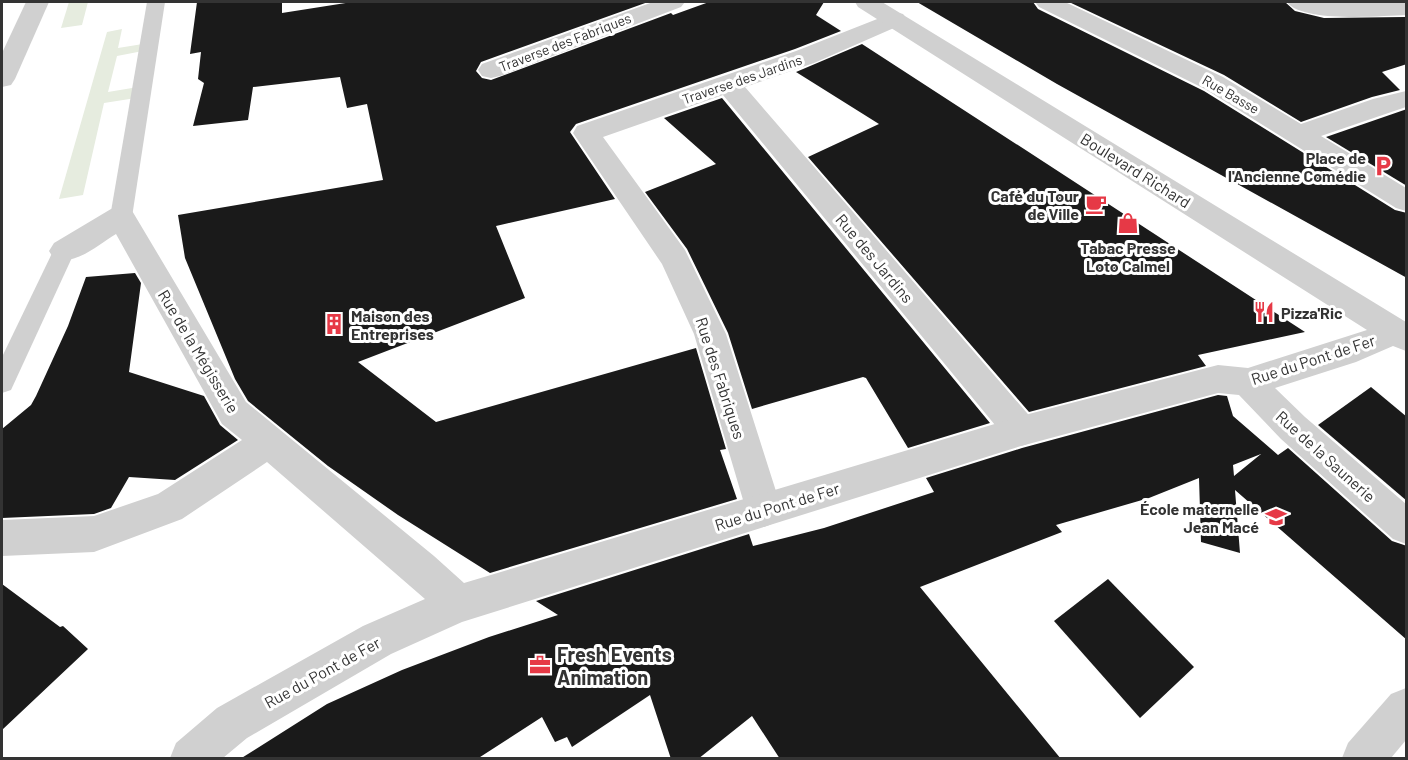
<svg xmlns="http://www.w3.org/2000/svg" width="1408" height="760" viewBox="0 0 1408 760" font-family="Barlow,sans-serif">
<style>
.green{fill:#e6ecdf}
.building{fill:#1a1a1a;fill-rule:evenodd}
.lines{fill:none;stroke-linecap:round;stroke-linejoin:round}
.service{fill:#d0d0d0;fill-rule:evenodd}
.pedestrian{fill:#d0d0d0;fill-rule:evenodd}
.minor{fill:#d0d0d0;fill-rule:evenodd}
.labels{text-anchor:middle;dominant-baseline:central;stroke-width:6;stroke-linejoin:round;paint-order:stroke}
.far-street-label{font-size:14px;fill:#333;stroke:#fff}
.poi-label{font-size:16px;font-weight:bold;fill:#333;stroke:#fff;text-anchor:end}
.street-label{font-size:16px;fill:#333;stroke:#fff}
.near-poi-label{font-size:20px;font-weight:bold;fill:#333;stroke:#fff;text-anchor:start}
</style>
<rect width="100%" height="100%" fill="#fff"/>
<g class="green">
<path d="M69,2H88L82,25L61,28Z"/>
<path d="M122,29L118,48L149,43L148,50L117,56L108,92L138,87L136,98L104,103L83,195L59,199L107,32Z"/>
</g>
<g class="building">
<path d="M197,2H282V13L352,2H648L481,62L476,71L482,78L491,80L671,13L673,15L709,2H824L816,15L841,31L795,49L576,124L570,132L615,199L496,226L525,298L358,362L436,422L696,348L726,449L720,450L737,499L490,573L398,515L328,466L248,401L235,379L185,258L178,215L383,180L367,104L347,108L340,77L253,87L248,120L193,126L204,83L198,79L201,52L190,54Z"/>
<path d="M917,2H1033L1038,9L1204,91L1395,210L1407,213V278L1057,84Z"/>
<path d="M1069,2H1285L1295,11L1324,18L1405,17L1407,20V64L1382,72L1400,90L1372,97L1301,122L1224,75Z"/>
<path d="M862,44L1044,162L1305,332L1198,355L1206,366L1029,412L808,157L879,124L796,72Z"/>
<path d="M722,98L990,423L908,448L866,378L863,377L752,409L728,333L687,249L645,192L716,164L664,118Z"/>
<path d="M1407,109V186L1326,137Z"/>
<path d="M135,273L141,283L129,372L204,396L220,425L238,440L175,480L129,477L111,508L94,514L2,518V429L31,405L36,396L68,326L86,277Z"/>
<path d="M1371,387L1407,417V501L1318,425Z"/>
<path d="M1218,395L1227,396L1233,416L1278,455L1288,448L1392,541L1407,546V640L1235,490L1240,553L1201,542L1199,478L1149,498L1056,525L1062,532L920,587L1061,759H780L752,716L698,759H671L650,695L572,747L567,737L555,742L542,717L477,759H240L327,704L402,670L489,637L558,615L536,601L749,534L753,546L824,528L934,492L926,478L1022,448ZM1261,454L1234,476L1233,465Z"/>
<path d="M1108,579L1194,667L1140,718L1054,621Z"/>
<path d="M2,584L60,627L63,626L88,649L2,730Z"/>
</g>
<g class="lines">
<g class="service">
<path d="M147,2H165L132,217L129,223L121,225L113,223L110,217Z"/>
<path d="M64,242L72,245L75,251L11,390L2,393V357L56,245Z"/>
</g>
<g class="pedestrian">
<path d="M26,2H49L15,79L11,85L2,87V53Z"/>
<path d="M653,2H685L681,7L500,76L491,78L482,76L478,70L482,64Z"/>
<path d="M895,12L903,14L907,19L903,24L814,63L745,87L1033,420L1038,431L1033,442L1021,446L1009,442L723,95L603,137L685,250L726,334L782,510L777,522L764,527L751,522L746,510L694,334L662,264L573,133L577,126L796,51Z"/>
</g>
<g class="minor">
<path d="M855,2H882L1406,322V351L1393,346L1356,362L1275,388L1305,417L1406,504V544L1393,539L1281,439L1239,395L1218,393L1021,446L462,622L391,654L247,738L223,758H170L176,743L217,708L363,626L425,599L267,462L182,519L94,552L2,556V520L94,516L158,494L242,440L222,424L116,234C98,245 75,266 54,259L49,251L54,243L111,209L121,206L131,209L246,402L434,556L464,583L1021,416L1218,365L1248,368L1367,330L858,7Z"/>
<path d="M1035,2H1065L1223,77L1301,124L1373,99L1406,91V107L1321,136L1406,188V211L1396,208L1205,89L1039,7Z"/>
<path d="M1287,2H1406V15C1381,16 1302,23 1287,2Z"/>
<path d="M1406,688V740L1391,758H1342L1348,743L1391,694Z"/>
</g>
</g>
<defs>
<symbol id="parking-bare" viewBox="-9 -9 18 18"><path d="M-3.5-5.5H1a3.5 3.5 0 0 1 0 7H-1V5.5H-3.5ZM-1-3.4V-.6H.8a1.4 1.4 0 0 0 0-2.8Z" fill="#e63946" stroke="#fff" stroke-width="2.5" paint-order="stroke"/></symbol>
<symbol id="cafe-bare" viewBox="-9 -9 18 18"><path d="M-5.5-4.5H6V0H3Q3 3.5 0 3.5H-2.5Q-5.5 3.5-5.5 0ZM3-3.2v2h1.7v-2ZM-6 4.5H4V6H-6Z" fill="#e63946" stroke="#fff" stroke-width="2.5" paint-order="stroke"/></symbol>
<symbol id="shop-bare" viewBox="-9 -9 18 18"><path d="M-5-2.5h2.3a2.7 3.5 0 0 1 5.4 0H5L5.5 6h-11ZM-1.5-2.5h3a1.5 2.3 0 0 0-3 0Z" fill="#e63946" stroke="#fff" stroke-width="2.5" paint-order="stroke"/></symbol>
<symbol id="restaurant-bare" viewBox="-9 -9 18 18"><path d="M-5-6h1v4h1v-4h1v4h1v-4h1v5L-1.5 .5V6h-2V.5L-5-1ZM5-6V6H3V1.5H1.5Q1.5-4 5-6Z" fill="#e63946" stroke="#fff" stroke-width="2.5" paint-order="stroke"/></symbol>
<symbol id="building-bare" viewBox="-9 -9 18 18"><path d="M-4-6H4V6H1V3H-1V6H-4ZM-2.5-4.3h1.7v1.8h-1.7ZM.8-4.3h1.7v1.8H.8ZM-2.5-1h1.7V.8h-1.7ZM.8-1h1.7V.8H.8Z" fill="#e63946" stroke="#fff" stroke-width="2.5" paint-order="stroke"/></symbol>
<symbol id="school-bare" viewBox="-9 -9 18 18"><path d="M0-5L7-2L0 1L-7-2ZM-4 1L0 2.5L4 1V4Q0 6-4 4Z" fill="#e63946" stroke="#fff" stroke-width="2.5" paint-order="stroke"/></symbol>
<symbol id="office-bare" viewBox="-9 -9 18 18"><path d="M-6-3h4V-5.5h4V-3h4V5H-6ZM-1-4.5V-3h2v-1.5ZM-6 0V1H6V0Z" fill="#e63946" stroke="#fff" stroke-width="2.5" paint-order="stroke"/></symbol>
</defs>
<g fill-rule="evenodd">
<use href="#parking-bare" x="1368" y="151" width="30" height="30"/>
<use href="#cafe-bare" x="1081" y="189" width="30" height="30"/>
<use href="#shop-bare" x="1113" y="208" width="30" height="30"/>
<use href="#restaurant-bare" x="1249" y="297" width="30" height="30"/>
<use href="#building-bare" x="319" y="309" width="30" height="30"/>
<use href="#school-bare" x="1261" y="502" width="30" height="30"/>
<use href="#office-bare" x="525" y="650" width="30" height="30"/>
</g>
<g class="labels">
<g class="far-street-label">
<text transform="translate(565 42) rotate(-21)">Traverse des Fabriques</text>
<text transform="translate(742 79) rotate(-19)">Traverse des Jardins</text>
<text transform="translate(1231 94) rotate(30)">Rue Basse</text>
</g>
<g class="poi-label">
<text x="1366" y="157">Place de<tspan x="1366" dy="18">l'Ancienne Comédie</tspan></text>
<text x="1079" y="195">Café du Tour<tspan x="1079" dy="18">de Ville</tspan></text>
<text x="1128" y="247" text-anchor="middle">Tabac Presse<tspan x="1128" dy="18">Loto Calmel</tspan></text>
<text x="1281" y="312" text-anchor="start">Pizza'Ric</text>
<text x="351" y="315" text-anchor="start">Maison des<tspan x="351" dy="18">Entreprises</tspan></text>
<text x="1259" y="508">École maternelle<tspan x="1259" dy="18">Jean Macé</tspan></text>
</g>
<g class="street-label">
<text transform="translate(1136 170) rotate(32)">Boulevard Richard</text>
<text transform="translate(875 258) rotate(50)">Rue des Jardins</text>
<text transform="translate(199 351) rotate(59)">Rue de la Mégisserie</text>
<text transform="translate(1313 359) rotate(-18)">Rue du Pont de Fer</text>
<text transform="translate(721 378) rotate(72)">Rue des Fabriques</text>
<text transform="translate(1326 456) rotate(42)">Rue de la Saunerie</text>
<text transform="translate(777 506) rotate(-17)">Rue du Pont de Fer</text>
<text transform="translate(322 672) rotate(-29)">Rue du Pont de Fer</text>
</g>
<g class="near-poi-label">
<text x="557" y="654">Fresh Events<tspan x="557" dy="23">Animation</tspan></text>
</g>
</g>
<rect width="1408" height="760" fill="none" stroke="#333333" stroke-width="6"/>
</svg>
